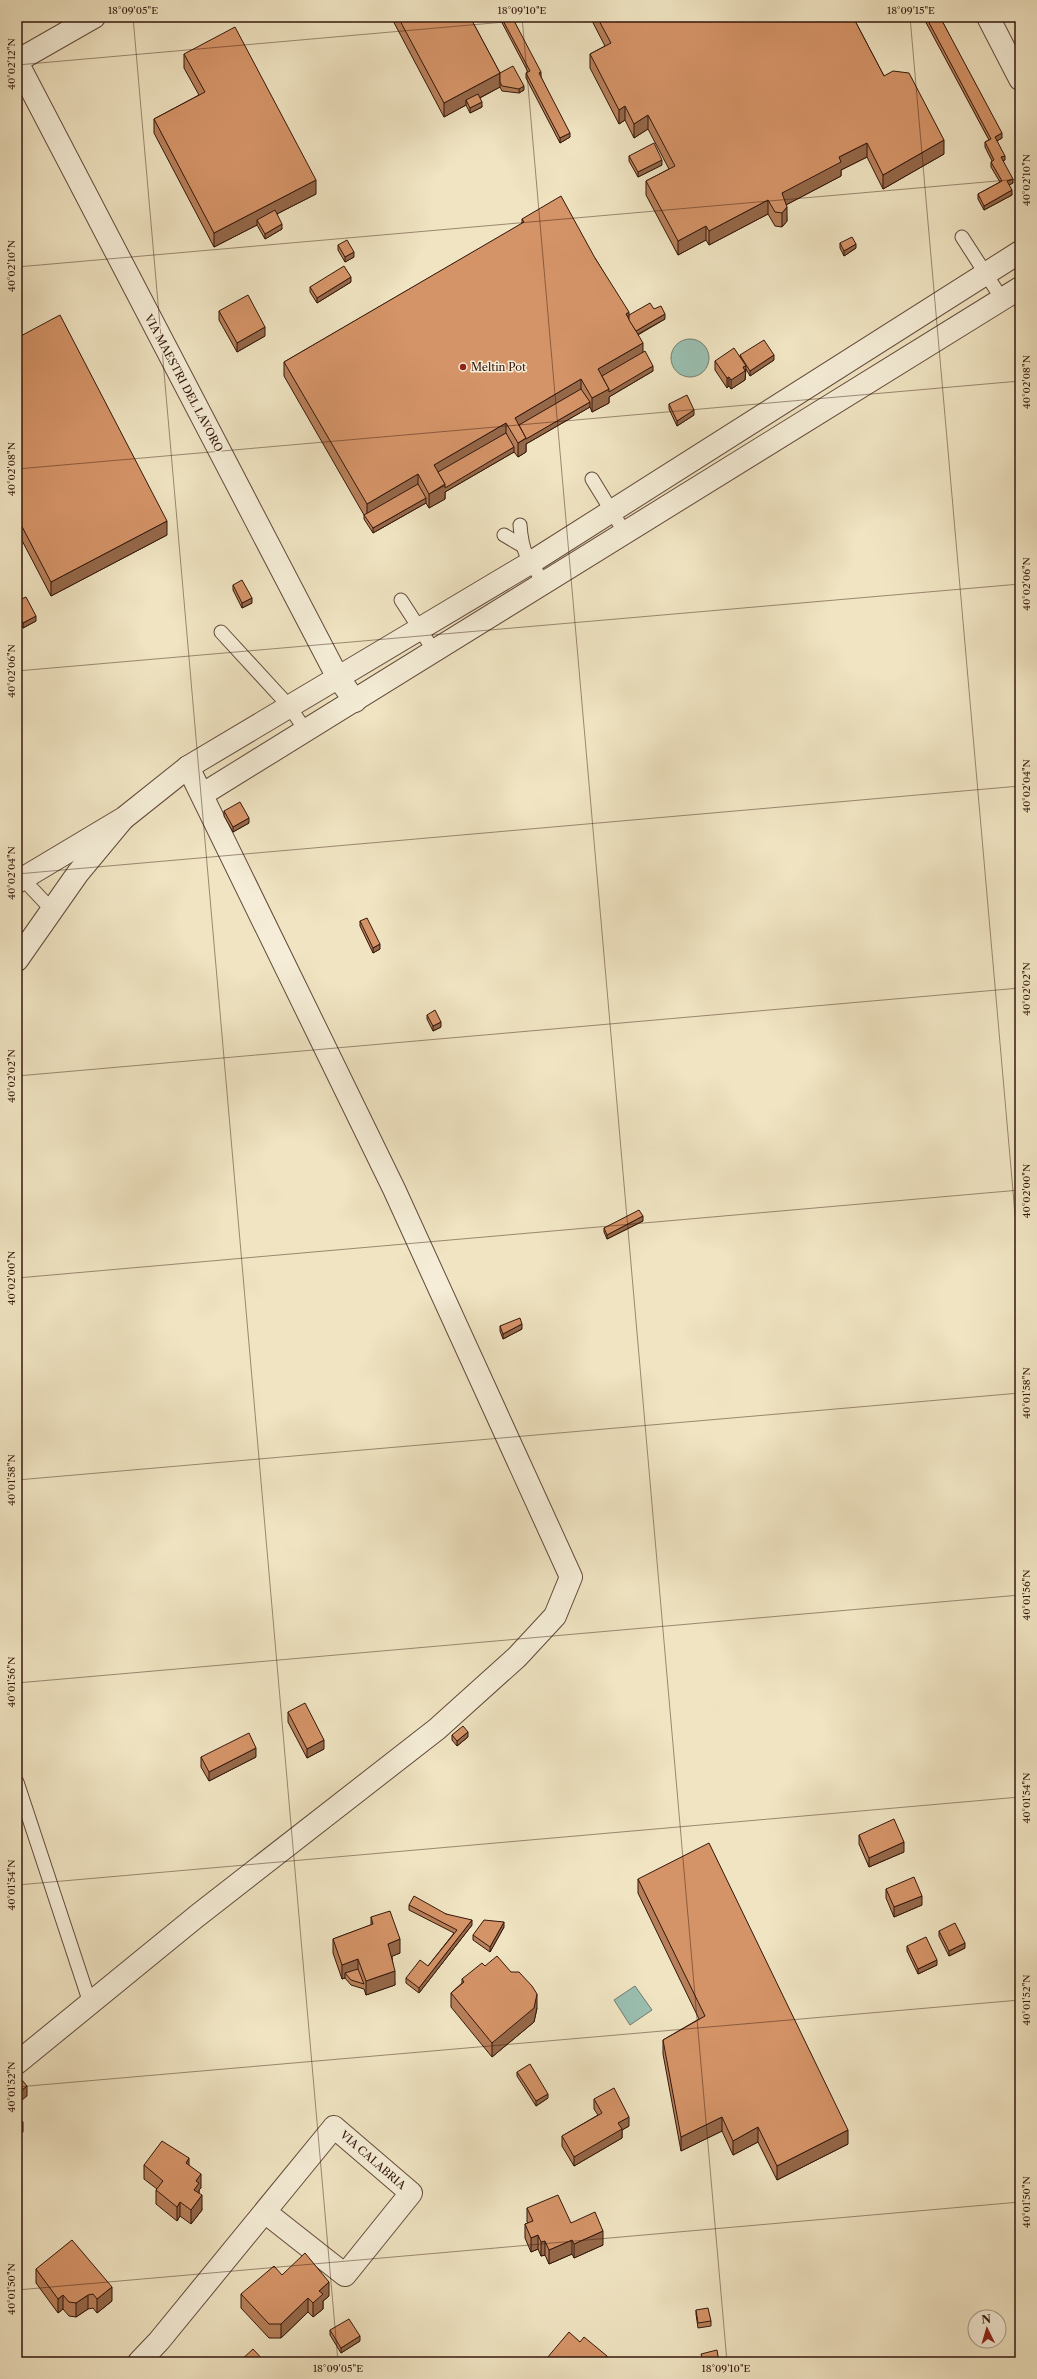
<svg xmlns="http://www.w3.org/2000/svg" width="1037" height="2379" viewBox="0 0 1037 2379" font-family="'Libre Caslon Text',serif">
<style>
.water{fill:#9abfb1;stroke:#717c6f}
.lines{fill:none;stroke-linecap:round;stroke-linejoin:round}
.service-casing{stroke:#624a3a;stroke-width:15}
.minor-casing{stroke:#624a3a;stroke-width:24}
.tertiary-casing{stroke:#624a3a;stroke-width:24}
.service{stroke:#f5edd7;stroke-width:13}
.minor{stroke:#f5edd7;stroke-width:22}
.tertiary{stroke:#f5edd7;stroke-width:22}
.wall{fill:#b77f59;stroke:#33170c}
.shaded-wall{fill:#956849;stroke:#33170c}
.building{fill:#d59468;stroke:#33170c}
.ticks{fill:none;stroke:#33170c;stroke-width:1;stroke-opacity:0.45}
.poi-dot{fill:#8f2418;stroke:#f5edd7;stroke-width:1.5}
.labels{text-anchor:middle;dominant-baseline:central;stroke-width:3;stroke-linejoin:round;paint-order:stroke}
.poi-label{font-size:11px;fill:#33170c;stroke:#f5edd7;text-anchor:start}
.street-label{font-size:11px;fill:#33170c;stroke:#f5edd7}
.neatline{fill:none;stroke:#33170c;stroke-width:1.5}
.ticks-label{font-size:10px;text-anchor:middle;fill:#33170c}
</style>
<rect width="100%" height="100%" fill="#f0e4c2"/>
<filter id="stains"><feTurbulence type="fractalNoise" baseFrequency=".005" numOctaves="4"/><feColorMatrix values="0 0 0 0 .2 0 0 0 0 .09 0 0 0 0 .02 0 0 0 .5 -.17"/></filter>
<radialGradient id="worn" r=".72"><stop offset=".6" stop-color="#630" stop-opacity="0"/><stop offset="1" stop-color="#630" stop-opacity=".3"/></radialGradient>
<g class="water">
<circle cx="690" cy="358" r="19"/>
<path d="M635,1986L652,2010L630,2025L614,2000Z"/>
</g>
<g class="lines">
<defs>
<g id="service">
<path d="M962,237L1002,299"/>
<path d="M592,479L625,533"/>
<path d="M520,525C522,553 528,561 545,583"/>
<path d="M504,535L521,545"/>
<path d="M401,600L434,651"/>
<path d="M221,632L289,706L306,731"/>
<path d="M23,879L52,910"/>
<path d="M17,1782L90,2003"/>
</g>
<g id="minor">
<path d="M988,17L1020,79"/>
<path d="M17,61L94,17"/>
<path d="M17,62L337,676L355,701"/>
<path d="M17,960L78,873L122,820"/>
<path d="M17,2063L197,1916L437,1729L517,1657L555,1616L571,1577L394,1189L188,767"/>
<path d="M139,2362L159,2341L334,2127L411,2193L345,2275L265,2212"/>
</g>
<g id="tertiary">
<path d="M203,794L1020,288"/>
<path d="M17,882L124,818L188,767L530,563L1020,252"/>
</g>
</defs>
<use href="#service" class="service-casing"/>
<use href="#minor" class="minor-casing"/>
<use href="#tertiary" class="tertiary-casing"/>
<use href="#service" class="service"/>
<use href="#minor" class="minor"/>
<use href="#tertiary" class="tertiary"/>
</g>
<g class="wall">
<path d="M391,17H470L500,73L524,90L519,93L502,91L500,87L480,98L482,107L470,113L466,105L444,117Z"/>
<path d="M499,17H512L570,137L560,143L526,78V73L528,72Z"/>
<path d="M590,17H853L884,76L944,154L883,189L867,157L841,170V176L786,205L787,221L782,227L775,226L768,214L709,245L706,240L678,255L646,195V181L669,169L648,129L634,138L625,120L619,124L590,68V54L605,46Z"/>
<path d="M923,17H940L1002,138L997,141L1005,160L1003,161L1013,183L1009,185L1012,195L984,210L978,199V194L1000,182L991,167V162L992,161L985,147V142L989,140Z"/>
<path d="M184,54L316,194L277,214L282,229L265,239L257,225L214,247L154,133V119L199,95L184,68Z"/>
<path d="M629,156L662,165L638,177L629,161Z"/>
<path d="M522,219L595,258L629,315L654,309L665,319L638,335L643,353L653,371L609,397V403L592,412L590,407L526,444V452L518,457L514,452L445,492V499L429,508L426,503L373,533L364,519V515L284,376V362L522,224Z"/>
<path d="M840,243L856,248L844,256L840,248Z"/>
<path d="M338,245L354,257L345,262L338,250Z"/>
<path d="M351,282L317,303L310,292V287Z"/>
<path d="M219,311L265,336L237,352L219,320Z"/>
<path d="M17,338L167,535L51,596L17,531Z"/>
<path d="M740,355L774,360L750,376L746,369L745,380L731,389L729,386L727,388L715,370V361L740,357Z"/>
<path d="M669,404L694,415L677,426L669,409Z"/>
<path d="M233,585L252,603L242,608L233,590Z"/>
<path d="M17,601L36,621L23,628L17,617Z"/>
<path d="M224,811L249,823L233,832L224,816Z"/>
<path d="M360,921L380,949L373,953L360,926Z"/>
<path d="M427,1015L441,1027L433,1031L427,1019Z"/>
<path d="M643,1221L607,1239L604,1232V1228Z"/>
<path d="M500,1326L522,1329L503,1339L500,1331Z"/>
<path d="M288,1712L324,1749L307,1758L288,1722Z"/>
<path d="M452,1735L468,1737L457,1746L452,1740Z"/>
<path d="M201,1757H256L209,1781L201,1767Z"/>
<path d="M859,1835L904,1852L869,1867L859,1844Z"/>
<path d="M638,1879L848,2144L777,2180L758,2142L733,2155L722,2131L681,2151L663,2054V2040L699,2019L638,1893Z"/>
<path d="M886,1889L922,1905L894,1917L886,1898Z"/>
<path d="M409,1905L446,1914L472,1925L419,1993L406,1983V1978L428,1966L454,1933L409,1910Z"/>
<path d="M371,1917L400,1953L392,1956L395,1985L366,1995L364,1989L351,1985L345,1978L342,1979L333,1953V1939L371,1925Z"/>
<path d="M504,1927L490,1952L473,1940V1935Z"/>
<path d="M939,1931L965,1948L949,1956L939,1936Z"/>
<path d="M907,1946L937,1965L918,1974L907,1951Z"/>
<path d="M485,1966L537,2008L534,2022L492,2057L451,2007V1993L462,1983V1979Z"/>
<path d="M517,2072L548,2098L536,2106L517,2076Z"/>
<path d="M594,2099L629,2126L622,2130V2138L574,2166L562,2146V2136L598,2115L594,2109Z"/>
<path d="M144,2165H189L201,2188L199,2190V2194L202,2210L191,2224L180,2216L177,2221L156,2204V2190L157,2189L144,2179Z"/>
<path d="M527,2208L571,2223L603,2245L574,2258L572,2254L549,2264L545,2255L541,2256L538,2249L531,2252L525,2238V2224L528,2223L527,2222Z"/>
<path d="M36,2269L112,2301L97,2313L93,2308L88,2309L76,2317L69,2316L63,2309L58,2313L36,2283Z"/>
<path d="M282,2275L329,2296L323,2301V2309L313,2317L308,2312L281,2338H269L241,2308V2294Z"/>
<path d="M696,2310L711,2321V2326L698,2328L696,2314Z"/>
<path d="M330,2330L360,2341L341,2353L330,2335Z"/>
</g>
<g class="shaded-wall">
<path d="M541,72V77L539,78V73Z"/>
<path d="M500,73V87L468,104L466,100V105L444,117V103Z"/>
<path d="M524,86V90L519,93V89Z"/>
<path d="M482,102V107L470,113V108Z"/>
<path d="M625,106V120L619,124V110Z"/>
<path d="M648,115V129L634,138V124Z"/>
<path d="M570,133V137L560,143V138Z"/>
<path d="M1002,133V138L995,142V137Z"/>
<path d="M944,140V154L883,189V175Z"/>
<path d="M867,143V157L841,170V176L782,207V193L839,157Z"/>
<path d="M1005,156V160L1001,162V157Z"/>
<path d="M662,160V165L638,177V172Z"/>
<path d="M1013,179V183L1007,186V181Z"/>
<path d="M316,180V194L259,223L257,220V225L214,247V233Z"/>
<path d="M1012,190V195L984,210V206Z"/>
<path d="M768,200V214L709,245V231Z"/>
<path d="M787,207V221L782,227V213Z"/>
<path d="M282,224V229L265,239V234Z"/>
<path d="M706,226V240L678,255V241Z"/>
<path d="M856,244V248L844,256V251Z"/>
<path d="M354,252V257L345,262V257Z"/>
<path d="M351,277V282L317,303V298Z"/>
<path d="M629,312V326L626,314Z"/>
<path d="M665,314V319L631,338V334Z"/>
<path d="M265,327V336L237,352V343Z"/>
<path d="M643,343V357L600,382L598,369Z"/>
<path d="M774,355V360L750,376V371Z"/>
<path d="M653,366V371L609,397V403L592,412V398L609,389Z"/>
<path d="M746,366L745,380L731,389V380L743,367Z"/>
<path d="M729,377V386L727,388V378Z"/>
<path d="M581,379V393L517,431L515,418Z"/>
<path d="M590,402V407L526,444V452L518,457V443Z"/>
<path d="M694,410V415L677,426V421Z"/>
<path d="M506,423V438L436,478L434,465Z"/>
<path d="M514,447V452L445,492V499L429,508V494Z"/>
<path d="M418,474V489L367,519V504Z"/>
<path d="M426,498V503L373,533V528Z"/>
<path d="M167,521V535L51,596V582Z"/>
<path d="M252,598V603L242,608V603Z"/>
<path d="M36,616V621L23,628V623Z"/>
<path d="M249,818V823L233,832V827Z"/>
<path d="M380,944V949L373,953V948Z"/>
<path d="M441,1022V1027L433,1031V1026Z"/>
<path d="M643,1216V1221L607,1239V1235Z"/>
<path d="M522,1324V1329L503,1339V1334Z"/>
<path d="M468,1732V1737L457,1746V1741Z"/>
<path d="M324,1740V1749L307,1758V1749Z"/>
<path d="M256,1748V1757L209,1781V1772Z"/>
<path d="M904,1842V1852L869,1867V1858Z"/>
<path d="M922,1896V1905L894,1917V1907Z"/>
<path d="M472,1920V1925L419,1993V1988Z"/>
<path d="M504,1922V1927L490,1952V1947Z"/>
<path d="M400,1939V1953L388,1958V1944Z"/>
<path d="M965,1943V1948L949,1956V1951Z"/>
<path d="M358,1959V1973H345V1978L342,1979V1965Z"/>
<path d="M937,1960V1965L918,1974V1969Z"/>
<path d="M395,1971V1985L366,1995V1981Z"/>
<path d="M537,1994V2008L534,2022L492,2057V2043Z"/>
<path d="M27,2086V2096L17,2104V2094Z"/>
<path d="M548,2094V2098L536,2106V2101Z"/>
<path d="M629,2117V2126L622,2130V2138L574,2166V2157L618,2123Z"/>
<path d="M722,2117V2131L681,2151V2137Z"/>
<path d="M23,2122V2132L17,2138V2128Z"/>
<path d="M758,2127V2142L733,2155V2141Z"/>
<path d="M848,2130V2144L777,2180V2166Z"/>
<path d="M189,2158V2172L186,2163Z"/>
<path d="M201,2174V2188L199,2190V2197L194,2190L196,2181Z"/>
<path d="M19,2184V2198L17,2199V2185Z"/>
<path d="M202,2195V2210L191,2224V2210Z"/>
<path d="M180,2202V2216L177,2221V2207Z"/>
<path d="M603,2231V2245L574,2258V2244Z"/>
<path d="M538,2235V2249L531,2252V2238Z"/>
<path d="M572,2240V2254L549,2264V2250Z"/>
<path d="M545,2241V2255L541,2256V2242Z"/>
<path d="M329,2282V2296L323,2301V2309L313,2317V2303L319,2291Z"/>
<path d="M112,2287V2301L97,2313V2299Z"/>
<path d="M63,2295V2309L58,2313V2299Z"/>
<path d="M88,2295V2309L76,2317V2303Z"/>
<path d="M308,2298V2312L281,2338V2324Z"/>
<path d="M360,2336V2341L341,2353V2348Z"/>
<path d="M607,2356V2362H602Z"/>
</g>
<g class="building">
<path d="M398,17H470L500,73L444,103Z"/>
<path d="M501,17H512L541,72L539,73L570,133L560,138L526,73L530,71Z"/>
<path d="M597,17H853L884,76L893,71L909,73L944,140L883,175L867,143L839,157L841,162L782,193L787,207L782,213L775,212L768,200L709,231L706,226L678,241L646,181L675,166L648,115L634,124L625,106L619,110L590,54L611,43Z"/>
<path d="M926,17H940L1002,133L995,137L1005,156L1001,157L1013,179L1007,181L1012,190L984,206L978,194L1002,181L991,162L994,160L985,142L991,139Z"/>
<path d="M235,27L316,180L214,233L154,119L205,92L184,54Z"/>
<path d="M513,66L524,86L519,89L502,86L500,82V73Z"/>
<path d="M478,94L482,102L470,108L466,100Z"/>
<path d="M654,143L662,160L638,172L629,156Z"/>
<path d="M561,196L595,258L629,312L626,314L643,343L598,369L609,389L592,398L581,379L515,418L526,438L518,443L506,423L434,465L445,484L429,494L418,474L367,504L284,362L524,222L522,219Z"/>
<path d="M275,210L282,224L265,234L257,220Z"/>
<path d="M852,237L856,244L844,251L840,243Z"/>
<path d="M347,240L354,252L345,257L338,245Z"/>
<path d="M344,266L351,277L317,298L310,287Z"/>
<path d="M248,295L265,327L237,343L219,311Z"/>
<path d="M650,303L654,309L661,306L665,314L636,331L629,320V315Z"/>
<path d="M60,315L167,521L51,582L17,517V338Z"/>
<path d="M764,340L774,355L750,371L740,355Z"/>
<path d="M734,348L746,366L743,367L745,371L731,380L729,377L727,378L715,361Z"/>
<path d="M645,351L653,366L609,392V389L602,376Z"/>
<path d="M581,389L590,402L526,439V438L519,425Z"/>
<path d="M687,395L694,410L677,421L669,404Z"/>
<path d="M506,433L514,447L445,488V484L438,472Z"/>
<path d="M418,484L426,498L373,528L364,515Z"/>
<path d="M242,580L252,598L242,603L233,585Z"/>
<path d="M26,597L36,616L23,623L17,612V601Z"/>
<path d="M240,802L249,818L233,827L224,811Z"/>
<path d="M367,918L380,944L373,948L360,921Z"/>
<path d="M435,1010L441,1022L433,1026L427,1015Z"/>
<path d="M639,1210L643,1216L607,1235L604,1228Z"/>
<path d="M520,1318L522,1324L503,1334L500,1326Z"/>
<path d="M305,1703L324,1740L307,1749L288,1712Z"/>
<path d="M463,1726L468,1732L457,1741L452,1735Z"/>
<path d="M249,1733L256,1748L209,1772L201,1757Z"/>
<path d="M894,1819L904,1842L869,1858L859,1835Z"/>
<path d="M709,1843L848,2130L777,2166L758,2127L733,2141L722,2117L681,2137L663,2040L705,2016L638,1879Z"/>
<path d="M914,1877L922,1896L894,1907L886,1889Z"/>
<path d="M414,1896L446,1914L472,1920L419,1988L406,1978L420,1960L428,1966L457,1930L409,1905Z"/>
<path d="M390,1911L400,1939L388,1944L395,1971L366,1981L358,1959L342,1965L333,1939L373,1924L371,1917Z"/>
<path d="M484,1920L504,1922L490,1947L473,1935Z"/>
<path d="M955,1923L965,1943L949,1951L939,1931Z"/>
<path d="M926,1937L937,1960L918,1969L907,1946Z"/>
<path d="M497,1956L511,1972H519L532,1986L537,1994L534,2008L492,2043L451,1993L464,1982L462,1979L482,1963L485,1966Z"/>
<path d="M358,1969L364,1984L351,1980L345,1973Z"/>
<path d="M530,2064L548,2094L536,2101L517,2072Z"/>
<path d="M17,2074L27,2086L17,2094Z"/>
<path d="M614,2088L629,2117L618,2123L622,2129L574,2157L562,2136L602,2113L594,2099Z"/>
<path d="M17,2115L23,2122L17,2128Z"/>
<path d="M162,2141L189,2158L186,2163L201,2174L196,2181L199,2183L194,2190L202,2195L191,2210L180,2202L177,2207L156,2190L163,2181L144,2165Z"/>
<path d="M558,2195L571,2223L595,2212L603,2231L574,2244L572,2240L549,2250L545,2241L541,2242L538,2235L531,2238L525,2224L533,2221L527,2208Z"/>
<path d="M72,2240L112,2287L97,2299L93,2294L88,2295L76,2303L69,2302L63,2295L58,2299L36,2269Z"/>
<path d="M305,2253L329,2282L319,2291L323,2294L313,2303L308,2298L281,2324H269L241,2294L274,2266L282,2275Z"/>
<path d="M708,2308L711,2321L698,2323L696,2310Z"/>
<path d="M349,2319L360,2336L341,2348L330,2330Z"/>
<path d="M569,2332L580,2342L584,2337L607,2356L602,2362H549L550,2361L547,2358Z"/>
<path d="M253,2349L265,2362H239Z"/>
<path d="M717,2350L719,2362H703L701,2354Z"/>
</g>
<path class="ticks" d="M133,17L338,2362M522,17L727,2362M910,17L1020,1271M17,65L561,17M17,267L1020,179M17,469L1020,381M17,671L1020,584M17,874L1020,786M17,1076L1020,988M17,1278L1020,1190M17,1480L1020,1393M17,1683L1020,1595M17,1885L1020,1797M17,2087L1020,2000M17,2290L1020,2202"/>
<circle class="poi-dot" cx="463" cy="367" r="4"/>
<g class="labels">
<g class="poi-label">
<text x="471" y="367">Meltin Pot</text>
</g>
<g class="street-label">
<text transform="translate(184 383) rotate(62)">VIA MAESTRI DEL LAVORO</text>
<text transform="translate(373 2160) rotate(41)">VIA CALABRIA</text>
</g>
</g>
<rect width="1037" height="2379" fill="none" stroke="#f0e4c2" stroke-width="44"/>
<g transform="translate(987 2329) rotate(355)"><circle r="19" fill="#f5edd7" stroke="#a79786"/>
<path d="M0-3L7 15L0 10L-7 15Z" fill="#8f2418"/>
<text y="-6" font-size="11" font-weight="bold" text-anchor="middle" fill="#33170c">N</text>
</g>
<rect x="22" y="22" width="993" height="2335" class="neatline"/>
<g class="ticks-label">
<text x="133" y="14">18°09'05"E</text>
<text x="522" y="14">18°09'10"E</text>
<text x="911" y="14">18°09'15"E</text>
<text transform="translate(11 64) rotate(-90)" y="4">40°02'12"N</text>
<text transform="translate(1026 180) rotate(-90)" y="4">40°02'10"N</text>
<text transform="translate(11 266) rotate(-90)" y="4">40°02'10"N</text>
<text transform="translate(1026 382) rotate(-90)" y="4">40°02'08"N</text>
<text transform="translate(11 469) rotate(-90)" y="4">40°02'08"N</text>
<text transform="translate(1026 584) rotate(-90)" y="4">40°02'06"N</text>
<text transform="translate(11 671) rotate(-90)" y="4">40°02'06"N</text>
<text transform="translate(1026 786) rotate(-90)" y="4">40°02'04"N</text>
<text transform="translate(11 873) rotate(-90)" y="4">40°02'04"N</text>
<text transform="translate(1026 989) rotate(-90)" y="4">40°02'02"N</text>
<text transform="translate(11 1076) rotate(-90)" y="4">40°02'02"N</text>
<text transform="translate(1026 1191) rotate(-90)" y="4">40°02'00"N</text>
<text transform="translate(11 1278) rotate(-90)" y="4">40°02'00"N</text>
<text transform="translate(1026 1393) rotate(-90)" y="4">40°01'58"N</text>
<text transform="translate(11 1480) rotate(-90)" y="4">40°01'58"N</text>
<text transform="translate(1026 1595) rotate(-90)" y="4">40°01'56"N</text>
<text transform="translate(11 1682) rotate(-90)" y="4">40°01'56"N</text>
<text transform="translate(1026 1798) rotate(-90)" y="4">40°01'54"N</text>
<text transform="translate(11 1885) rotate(-90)" y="4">40°01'54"N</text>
<text transform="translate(1026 2000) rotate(-90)" y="4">40°01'52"N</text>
<text transform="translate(11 2087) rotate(-90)" y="4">40°01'52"N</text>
<text transform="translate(1026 2202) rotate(-90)" y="4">40°01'50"N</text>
<text transform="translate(11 2289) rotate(-90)" y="4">40°01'50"N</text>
<text x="338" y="2372">18°09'05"E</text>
<text x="726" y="2372">18°09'10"E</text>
</g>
<rect width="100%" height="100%" filter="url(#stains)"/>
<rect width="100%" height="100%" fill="url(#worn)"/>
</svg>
